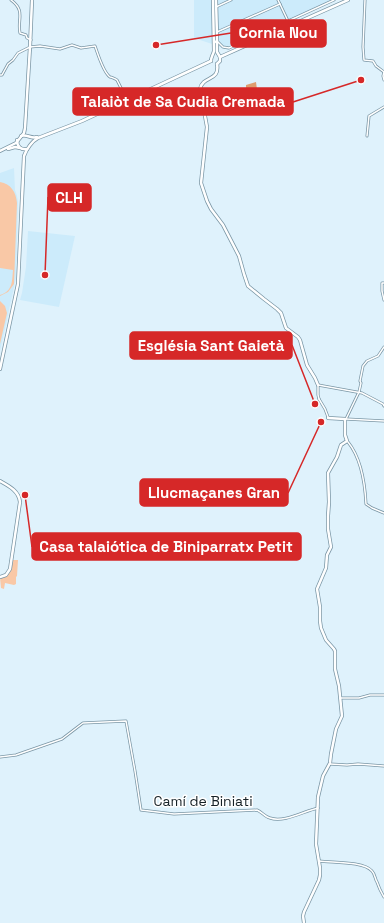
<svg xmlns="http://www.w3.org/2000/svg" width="384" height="923" viewBox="0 0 384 923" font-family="'Space Grotesk',sans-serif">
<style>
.built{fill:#ccebfb}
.green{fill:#f9c8a6}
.forest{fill:#df9d6f}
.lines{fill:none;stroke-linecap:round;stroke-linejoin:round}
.street-casing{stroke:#7a96a5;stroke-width:3}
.secondary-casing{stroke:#7a96a5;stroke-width:4}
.street{stroke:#fff;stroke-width:1.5}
.secondary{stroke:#fff;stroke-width:2.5}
.labels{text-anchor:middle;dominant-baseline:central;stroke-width:3;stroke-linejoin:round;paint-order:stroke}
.street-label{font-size:14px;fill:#162127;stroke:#fff}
.leader{fill:none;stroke:#d62828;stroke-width:1.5}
.callout-dot{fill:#d62828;stroke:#fff;stroke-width:1.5}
.callout{fill:#d62828;stroke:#d62828;stroke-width:1.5}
.callout-label{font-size:15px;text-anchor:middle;font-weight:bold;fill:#fff}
</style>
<rect width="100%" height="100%" fill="#dff2fc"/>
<g class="built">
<path d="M194,0H335L228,50L212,44L194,38Z"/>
<path d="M14,168L15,190L17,196L18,202L16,278L14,287L0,351V173Z"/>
<path d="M28,231L75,236L59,307L20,300L22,293L26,267Z"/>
</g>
<g class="green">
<path d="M0,182C11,184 16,192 17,203L14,284L8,292L0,296V295C13,291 12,281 13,270L0,268Z"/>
<path d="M0,301L5,306L7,313L0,344Z"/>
<path d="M13,560H18L17,576L16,577V584L14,585L5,583L4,589L1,588L0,578C12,576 11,569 13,560Z"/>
</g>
<path class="forest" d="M256,82L258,97L259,99H255L253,100L252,98L246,96V85Z"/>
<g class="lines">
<defs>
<g id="street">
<path d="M11,0C26,11 17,19 20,33L26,35L27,38L31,40"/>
<path d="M278,0L288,21"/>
<path d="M365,0L363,47L364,60L373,61L376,66L384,72L383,76L384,80"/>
<path d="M216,7L231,0"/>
<path d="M217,32L280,4"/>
<path d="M218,42L223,47L229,48L334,0"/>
<path d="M0,75H2L8,64L13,60L18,53L30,47L40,46L60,49L72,45L81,48L95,46C98,54 103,72 110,77C111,77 116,79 117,80L122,90L125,101"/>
<path d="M367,136L369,116L384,107"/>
<path d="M384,283H382V291L384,300"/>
<path d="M319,399L318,395V385L362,393L383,404L384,406"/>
<path d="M319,399L325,409L328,417"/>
<path d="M346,419L359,392L361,383L360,381L363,366L367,361L378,356L384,347"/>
<path d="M346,419L384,421"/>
<path d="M348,442C361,458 365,484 366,504L372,508L384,513"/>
<path d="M341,698H359L370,695H384"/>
<path d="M0,757L16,755L62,739L79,726L83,723L126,721L135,771L141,810L174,814L257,810C262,812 265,817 270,818C284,823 304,811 318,808"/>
<path d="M330,764L347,765L358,764L384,766"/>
<path d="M319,861C332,863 363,861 372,871C375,874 375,879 377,882C379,888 381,892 384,897"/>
</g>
<g id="secondary">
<path d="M217,41V52L220,57"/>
<path d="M215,42L217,41V36L216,0"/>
<path d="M220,57L348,0"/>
<path d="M211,61C211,57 213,55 214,51L213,0"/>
<path d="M217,64C220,82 203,75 200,89L207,127L201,183L207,201L211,209L223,225L239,256L244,274L248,286L264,299L277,309L281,313L286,328L298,337L300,340L307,365L315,378L318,385"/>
<path d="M217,64L220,61V57"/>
<path d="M21,136C27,134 31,139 37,137"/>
<path d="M17,140C17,147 21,150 27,149"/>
<path d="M8,149L15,147L20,148"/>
<path d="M0,151L16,143L24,133L25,128L30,47L32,0"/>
<path d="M0,369L18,284L24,156C26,150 32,141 38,138L82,121L211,61"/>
<path d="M0,481C9,486 19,491 20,502L10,569L6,575L0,577"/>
<path d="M304,923L303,916L304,912L319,880L320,875V868L316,844L318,797L323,776L330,763L331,754L336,729L342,716L339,686L335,669V651L334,649L326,640L321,628L320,621V607L317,589L326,568L327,555L331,547L328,529V516L329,502L328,473L337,457L341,445L347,441L345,435V419L328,418"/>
</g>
</defs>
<use href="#street" class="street-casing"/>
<use href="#secondary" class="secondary-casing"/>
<use href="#street" class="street"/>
<use href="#secondary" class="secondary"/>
</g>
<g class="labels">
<g class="street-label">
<text x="203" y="801">Camí de Biniati</text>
</g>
</g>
<path class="leader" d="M156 45L231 33M361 80L293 102M45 275L48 197M315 404L292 345M321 422L288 493M25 495L32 547"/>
<g class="callout-dot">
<circle cx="156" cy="45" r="4"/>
<circle cx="361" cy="80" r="4"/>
<circle cx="45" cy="275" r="4"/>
<circle cx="315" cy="404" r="4"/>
<circle cx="321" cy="422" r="4"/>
<circle cx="25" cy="495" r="4"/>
</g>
<g class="callout">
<rect x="231" y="20" width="95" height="27" rx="4"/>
<rect x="73" y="88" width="220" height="27" rx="4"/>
<rect x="48" y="184" width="43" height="27" rx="4"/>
<rect x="130" y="332" width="162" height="27" rx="4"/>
<rect x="140" y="479" width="148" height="27" rx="4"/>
<rect x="32" y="533" width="269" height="27" rx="4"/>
</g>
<g class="callout-label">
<text x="278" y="38">Cornia Nou</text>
<text x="183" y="107">Talaiòt de Sa Cudia Cremada</text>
<text x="69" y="203">CLH</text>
<text x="211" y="351">Església Sant Gaietà</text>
<text x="214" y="498">Llucmaçanes Gran</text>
<text x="166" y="552">Casa talaiótica de Biniparratx Petit</text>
</g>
</svg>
